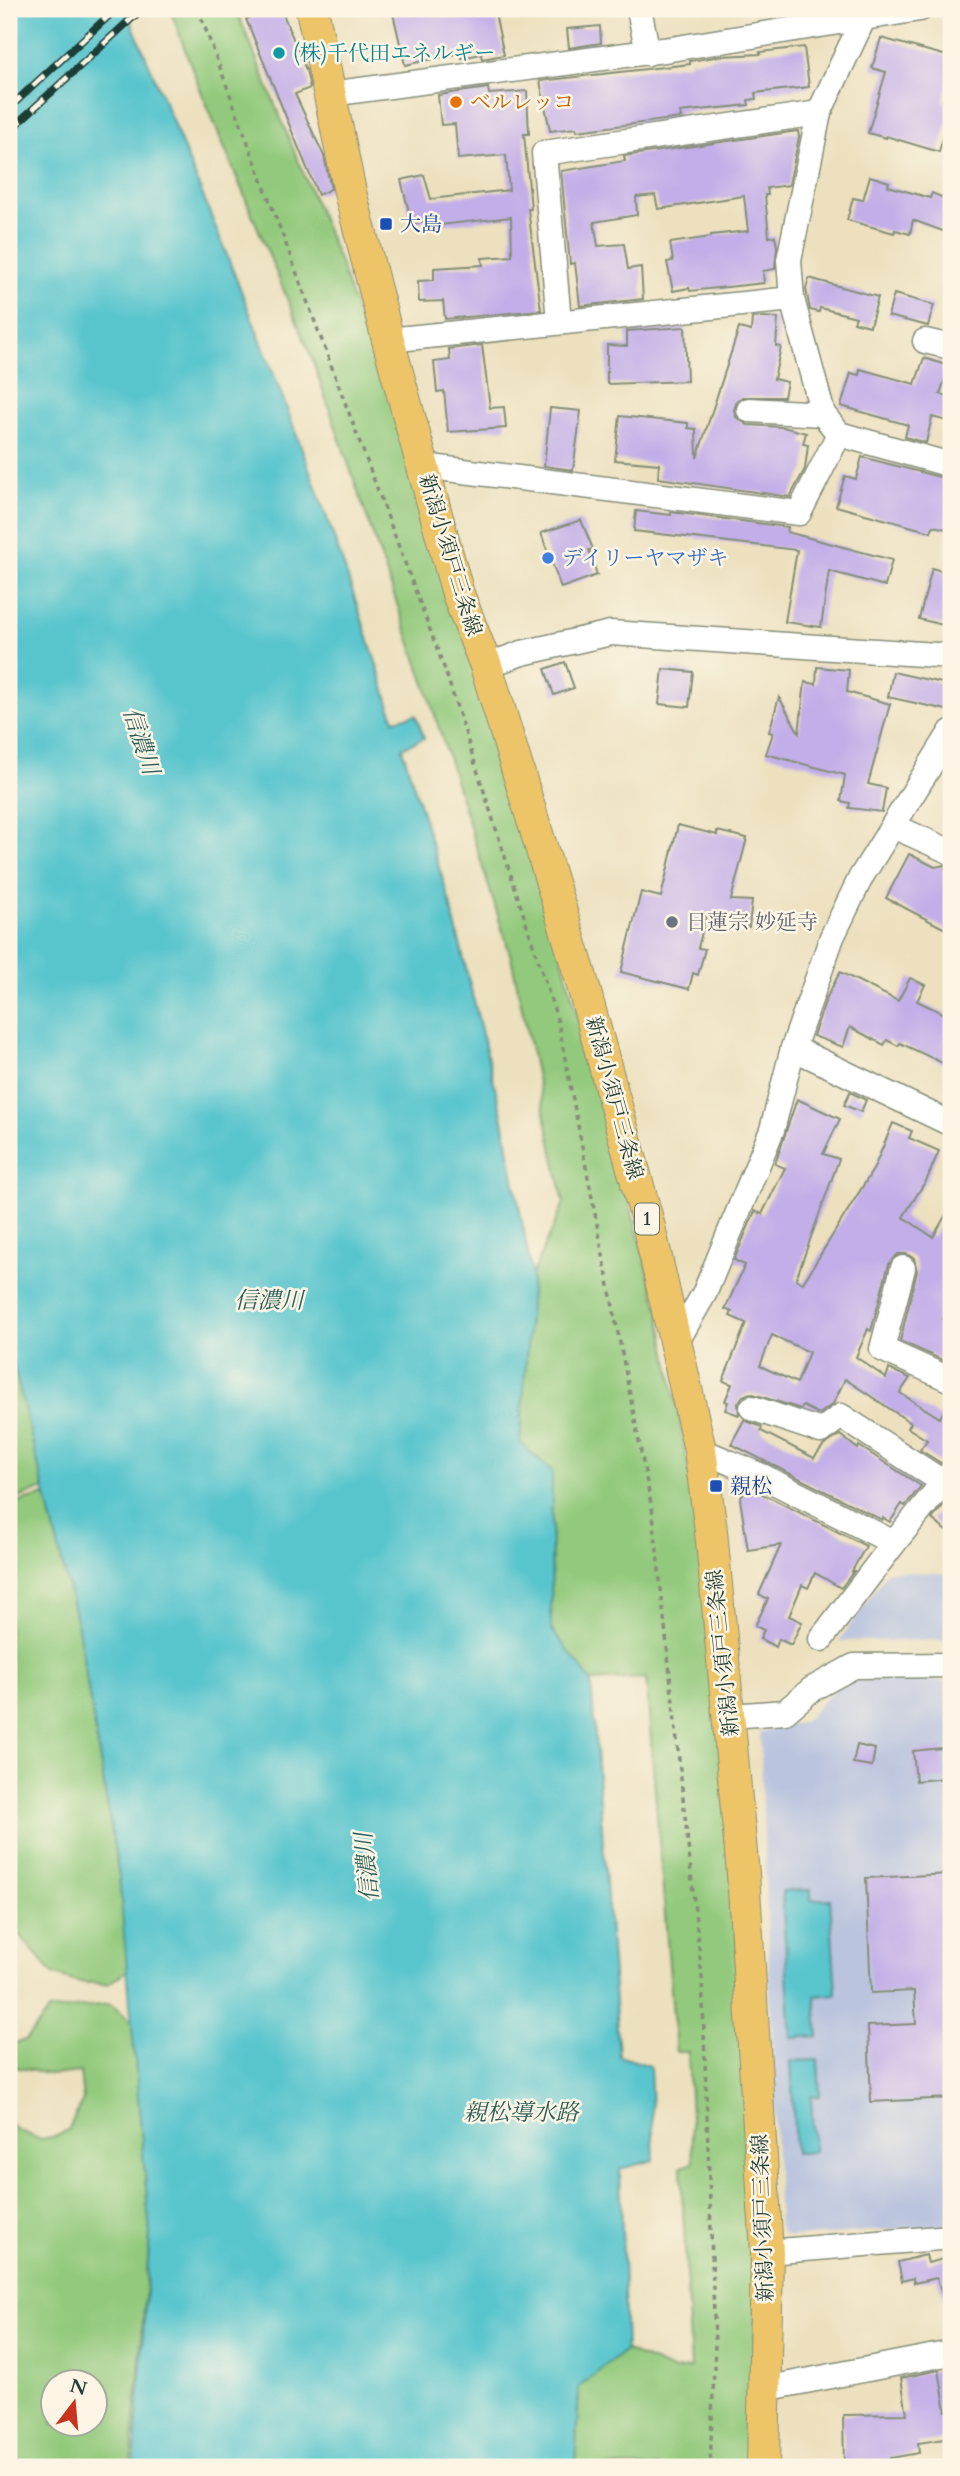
<svg xmlns="http://www.w3.org/2000/svg" width="960" height="2476" viewBox="0 0 960 2476" font-family="Cardo,'Noto Serif JP',serif">
<style>
.industrial{fill:#bac4de}
.green{fill:#92c97b;stroke:#588358;stroke-width:2;fill-rule:evenodd}
.water{fill:#58c5cd;stroke:#3c8180;stroke-width:2}
.building{fill:#c2aee8;fill-rule:evenodd}
.lines{fill:none;stroke-linecap:round;stroke-linejoin:round}
.minor-casing{stroke:#868e79;stroke-width:27}
.major-casing{stroke:#868e79;stroke-width:34}
.path{stroke:#868e79;stroke-width:3.5;stroke-dasharray:5 5;stroke-linecap:butt}
.minor{stroke:#fff;stroke-width:24}
.major{stroke:#eec469;stroke-width:32}
.rail-casing{stroke:#1f3d34;stroke-width:8}
.rail{stroke:#fcf5e5;stroke-width:5;stroke-dasharray:16;stroke-linecap:butt}
.culture-dot{fill:#0f9aa8;stroke:#fcf5e5;stroke-width:2.5}
.food-dot{fill:#e8710a;stroke:#fcf5e5;stroke-width:2.5}
.transit-dot{fill:#1a4fb4;stroke:#fcf5e5;stroke-width:2.5}
.shop-dot{fill:#3f7fe0;stroke:#fcf5e5;stroke-width:2.5}
.worship-dot{fill:#6b7280;stroke:#fcf5e5;stroke-width:2.5}
.labels{text-anchor:middle;dominant-baseline:central;stroke-width:5;stroke-linejoin:round;paint-order:stroke}
.shield{fill:#fcf5e5;stroke:#617469;stroke-width:2}
.shield-label{font-size:19px;font-weight:bold;fill:#1f3d34}
.culture-label{font-size:21px;fill:#0d838f;stroke:#fcf5e5;text-anchor:start}
.food-label{font-size:21px;fill:#c56008;stroke:#fcf5e5;text-anchor:start}
.transit-label{font-size:21px;fill:#164399;stroke:#fcf5e5;text-anchor:start}
.street-label{font-size:21px;fill:#1f3d34;stroke:#fcf5e5}
.shop-label{font-size:21px;fill:#366cbe;stroke:#fcf5e5;text-anchor:start}
.worship-label{font-size:21px;fill:#5b616d;stroke:#fcf5e5;text-anchor:start}
.water-label{font-size:23px;font-style:italic;fill:#2d5f5a;stroke:#fcf5e5}
</style>
<rect width="100%" height="100%" fill="#fcf5e5"/>
<filter id="ink" filterUnits="userSpaceOnUse"><feTurbulence type="fractalNoise" baseFrequency=".0143" numOctaves="2"/><feDisplacementMap in="SourceGraphic" scale="14" xChannelSelector="R" yChannelSelector="G"/><feConvolveMatrix kernelMatrix="1 2 1 2 8 2 1 2 1" color-interpolation-filters="sRGB"/></filter>
<filter id="wash" filterUnits="userSpaceOnUse"><feTurbulence type="fractalNoise" baseFrequency=".00686" numOctaves="4" result="noise"/><feDisplacementMap in="SourceGraphic" scale="28" xChannelSelector="R" yChannelSelector="G"/><feGaussianBlur stdDeviation="1.57" result="paint"/><feColorMatrix in="noise" values="0 0 0 0 0 0 0 0 0 0 0 0 0 0 0 0 0 1.4 0 .05"/><feComposite in="paint" operator="in"/></filter>
<g filter="url(#wash)">
<rect width="100%" height="100%" fill="#ece0be"/>
<g class="industrial">
<path d="M888,1571L951,1574V1640L839,1641Z"/>
<path d="M845,1678L951,1681V2225L791,2237L783,2234L779,2226L760,1732L804,1722Z"/>
</g>
<g class="green">
<path d="M170,9H236L340,263L363,330L375,356L383,352L530,843L659,1310L703,1546L735,1895L755,2264V2467H575L579,2387L626,2350L672,2370L691,2368L681,2167L693,2163L688,2052H676L646,1678L591,1681L551,1629L552,1471L520,1443L532,1275L564,1203L511,957L427,690L311,356L198,84Z"/>
<path d="M9,1346L44,1488L9,1502Z"/>
<path d="M46,1495L78,1627L119,1876L128,1970L108,1984L77,1982L54,1975L9,1923V1509L23,1501Z"/>
<path d="M110,2004L132,2021L150,2234L131,2467H9V2122L15,2129L39,2139L57,2136L68,2130L83,2100L80,2072L53,2075L9,2066V2044L26,2040L49,2011ZM52,2382H94V2424H52Z"/>
</g>
<g class="water">
<path d="M9,9H126C223,243 320,477 394,720L416,715L424,738L402,748L450,903L503,1120L532,1275L520,1443L552,1471L551,1629L591,1681L619,2056L650,2066L654,2160L620,2169L626,2350L579,2387L575,2467H134L150,2234L119,1876L78,1627L9,1346Z"/>
<path d="M811,1890V1900L830,1899L836,1994L815,1996L818,2036L791,2038L782,1891Z"/>
<path d="M818,2060L820,2096L811,2097L814,2152L795,2153L791,2061Z"/>
</g>
<g id="blocks">
<g class="building">
<path d="M272,9H281L306,70L310,88L295,94L324,156L331,189L318,195L246,19Z"/>
<path d="M392,9H494L504,55L482,59L481,54L462,58L461,53L405,65Z"/>
<path d="M600,26L601,43L569,48L567,29Z"/>
<path d="M881,38L951,57V73L943,101L951,103V110L939,152L886,136V138L868,133L886,72L872,68Z"/>
<path d="M804,47L809,87L755,93L756,99L748,100L749,105L680,112L681,118L577,131L576,128L550,131L540,81L690,64V61L721,56L761,54L760,52Z"/>
<path d="M488,88L489,94L527,91L529,134H524L531,209H528L541,310L445,319L443,301L419,302L418,281L434,280V268L483,265L482,258L512,256L511,217L431,226L430,219L412,224L401,180L424,175L431,199L509,190L506,155L458,159L455,124L441,125L438,95Z"/>
<path d="M798,131L799,137L789,185L767,188L768,195H765L769,237L775,236L777,247L775,269L763,271L764,283L690,291L689,288L673,291L667,262L673,261L670,243L711,237V235L748,231L744,196L658,209L655,195L636,197L637,215L594,222L598,246L624,244L628,269L641,267L643,299L580,306L575,263L570,264L561,171L625,161L624,156Z"/>
<path d="M870,176L889,182L888,186L930,198L932,193L951,201V234L913,220L910,234L895,230L894,233L847,220L853,198L863,200Z"/>
<path d="M809,278L878,297L870,326L854,322L856,317L820,308L819,312L810,310L806,289Z"/>
<path d="M894,294L934,305L928,326L888,316Z"/>
<path d="M764,317L778,318L776,346L781,347L774,379L787,382L784,397H743L737,401L734,410L736,417L748,425L783,427L806,433L803,444L808,445L805,469L790,497L658,478L659,464L615,460L620,416L688,423V428L696,429L697,458L739,328L751,331L752,318Z"/>
<path d="M685,327L687,381L607,384V345L627,346V331Z"/>
<path d="M482,345L490,408L504,407L506,428L448,432L444,391L437,392L434,362L450,360L449,349Z"/>
<path d="M924,358L949,366L940,394L951,397V422L932,417L926,443L905,437L908,425L841,406L851,373L859,375L860,369L915,384Z"/>
<path d="M550,408L581,411L573,470L544,466Z"/>
<path d="M862,457L951,480V530L933,526L931,532L836,506L845,476L856,479Z"/>
<path d="M636,511L671,515V512L788,527L787,532L892,560L885,586L829,571L821,627L785,622L797,550L634,531Z"/>
<path d="M581,520L593,549L589,550L597,575L561,588L541,533Z"/>
<path d="M932,568L951,574V627L919,619Z"/>
<path d="M565,662L574,688L554,695L545,669Z"/>
<path d="M817,667L849,670L847,692L890,704L868,784L886,788L882,812L849,808L850,803L841,801L845,775L766,754L773,733L769,732L779,697L799,733L805,682L816,684Z"/>
<path d="M663,669L693,672L689,707L659,704Z"/>
<path d="M893,672L951,685V711L888,697Z"/>
<path d="M678,825L717,835V831L747,838L731,900L752,901L749,927L706,916L698,948L705,949L698,975L693,973L689,989L621,972L641,892L661,897Z"/>
<path d="M909,854L935,867L945,865L947,873L951,875V932L886,898Z"/>
<path d="M840,972L898,1001L910,978L925,985L917,1001L951,1017V1067L900,1043L898,1046L887,1040L884,1045L850,1027L843,1047L813,1036L826,999Z"/>
<path d="M850,1092L866,1100L861,1112L844,1105Z"/>
<path d="M797,1099L840,1119L823,1154L839,1159L796,1279L803,1283L874,1168L893,1123L912,1131L909,1138L939,1151L927,1179L903,1217L933,1237L951,1206V1302L943,1319L951,1322V1364L900,1341L917,1271L914,1258L906,1254H898L889,1264L871,1331L868,1329L856,1357L886,1378L889,1369L910,1378L900,1393L940,1418L951,1397V1458L941,1463L920,1450L927,1440L908,1428L911,1423L845,1379L833,1404L819,1414L803,1406L801,1409L750,1393L743,1396L738,1403L739,1415L725,1410L728,1402L725,1401L732,1384L723,1381L746,1323L730,1316L732,1312L725,1309L745,1265L734,1260L755,1211L762,1214L785,1168L775,1164ZM772,1335L809,1352L797,1383L760,1366Z"/>
<path d="M744,1420L762,1427L761,1431L814,1458L823,1446L840,1435L858,1449L859,1446L921,1486L905,1506L902,1504L890,1522L883,1518L882,1520L731,1444Z"/>
<path d="M747,1486L866,1546L852,1571H854L841,1588L815,1573L808,1588L802,1585L789,1616L802,1622L791,1645L779,1639L776,1647L760,1639L764,1630L755,1626L768,1599L759,1594L781,1545L748,1550L740,1499Z"/>
<path d="M951,1496V1535L932,1519Z"/>
<path d="M857,1745L875,1749L872,1766L853,1763Z"/>
<path d="M942,1748L945,1778L916,1781L913,1751Z"/>
<path d="M951,1874V1988L948,1989L951,2023V2098L871,2102L868,2026L916,2024L914,1991L871,1993L866,1878Z"/>
<path d="M926,2255L928,2263L951,2257V2309H946L937,2278L914,2283L913,2278L902,2281L898,2262Z"/>
<path d="M939,2370L946,2411L951,2410V2438L918,2443L919,2453L890,2458V2467H844L843,2415L907,2414L901,2378Z"/>
</g>
</g>
</g>
<g filter="url(#ink)">
<use href="#blocks" fill-opacity="0" stroke="#868e79" stroke-width="2"/>
<g class="lines">
<defs>
<g id="minor">
<path d="M639,9L648,53"/>
<path d="M868,9L819,113L789,260L792,299L823,414L839,434L951,465"/>
<path d="M330,94L671,49L920,9"/>
<path d="M559,321L544,153L819,113"/>
<path d="M388,340L792,299"/>
<path d="M925,341L951,347"/>
<path d="M749,410L823,414"/>
<path d="M423,466L799,513L839,434"/>
<path d="M486,666L522,653L611,633L951,656"/>
<path d="M893,826L951,852"/>
<path d="M793,1048L951,1124"/>
<path d="M903,1268L882,1349L951,1380"/>
<path d="M676,1343L705,1292L772,1130L793,1048L832,937L861,877L951,732"/>
<path d="M752,1408L821,1431L841,1416L943,1482"/>
<path d="M700,1450L762,1476L894,1543"/>
<path d="M821,1639L894,1543L951,1473"/>
<path d="M729,1716L785,1712L812,1689L854,1666L951,1665"/>
<path d="M767,2252L951,2237"/>
<path d="M764,2389L951,2353"/>
</g>
<path id="major" d="M312,9L350,192L388,340L458,594L486,666L581,978L648,1223L700,1450L711,1531L743,1874L767,2252L763,2467"/>
</defs>
<use href="#minor" class="minor-casing"/>
<use href="#major" class="major-casing"/>
<path class="path" d="M198,9L445,670L558,1022L653,1514L702,1977L715,2344L710,2467"/>
<use href="#minor" class="minor"/>
<use href="#major" class="major"/>
<defs>
<g id="rail">
<path d="M9,108L116,9"/>
<path d="M9,131L142,9"/>
</g>
</defs>
<use href="#rail" class="rail-casing"/>
<use href="#rail" class="rail"/>
</g>
</g>
<circle class="culture-dot" cx="279" cy="53" r="7"/>
<circle class="food-dot" cx="456" cy="102" r="7"/>
<g class="transit-dot">
<rect x="379" y="217" width="14" height="14" rx="3.5"/>
<rect x="709" y="1479" width="14" height="14" rx="3.5"/>
</g>
<circle class="shop-dot" cx="548" cy="558" r="7"/>
<circle class="worship-dot" cx="672" cy="922" r="7"/>
<g class="labels">
<rect class="shield" x="635" y="1203.5" width="24" height="31" rx="5"/>
<g class="shield-label">
<text x="647" y="1219">1</text>
</g>
<g class="culture-label">
<text x="293" y="53">(株)千代田エネルギー</text>
</g>
<g class="food-label">
<text x="470" y="102">ベルレッコ</text>
</g>
<g class="transit-label">
<text x="400" y="224">大島</text>
<text x="730" y="1486">親松</text>
</g>
<g class="street-label">
<text transform="translate(450 555) rotate(73)">新潟小須戸三条線</text>
<text transform="translate(614 1098) rotate(75)">新潟小須戸三条線</text>
<text transform="translate(723 1653) rotate(-96)">新潟小須戸三条線</text>
<text transform="translate(763 2218) rotate(-92)">新潟小須戸三条線</text>
</g>
<g class="shop-label">
<text x="562" y="558">デイリーヤマザキ</text>
</g>
<g class="worship-label">
<text x="686" y="922">日蓮宗 妙延寺</text>
</g>
<g class="water-label">
<text transform="translate(141 741) rotate(72)">信濃川</text>
<text x="269" y="1300">信濃川</text>
<text transform="translate(367 1867) rotate(-96)">信濃川</text>
<text x="521" y="2112">親松導水路</text>
</g>
</g>
<rect width="960" height="2476" fill="none" stroke="#fcf5e5" stroke-width="35"/>
<g transform="translate(74 2403) rotate(16)"><circle r="33" fill="#fcf5e5" stroke="#a4ab9e" stroke-width="2"/>
<path d="M0-5L12 26L0 18L-12 26Z" fill="#c8321e"/>
<text y="-10" font-size="19" font-weight="bold" text-anchor="middle" fill="#1f3d34">N</text>
</g>
</svg>
